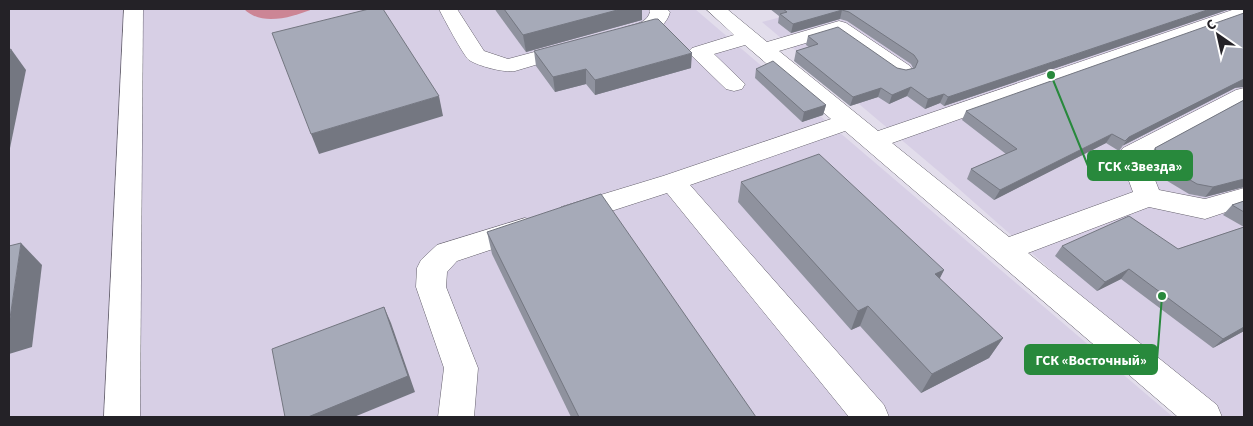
<svg xmlns="http://www.w3.org/2000/svg" width="1253" height="426" viewBox="0 0 1253 426" font-family="'Source Sans 3',sans-serif">
<style>
.built{fill:#d7cfe5}
.forest{fill:#cc8595}
.lines{fill:none;stroke-linecap:round;stroke-linejoin:round}
.minor-casing{stroke:#65616d;stroke-width:1}
.minor{fill:#fff;fill-rule:evenodd}
.wall{fill:#8f929e}
.shaded-wall{fill:#747781}
.building{fill:#a6aab8;stroke:#747781}
.leader{fill:none;stroke:#28893c;stroke-width:2}
.callout-dot{fill:#28893c;stroke:#fff;stroke-width:2}
.callout{fill:#28893c;stroke:#28893c;stroke-width:2}
.callout-label{font-size:14px;text-anchor:middle;font-weight:bold;fill:#fff}
</style>
<rect width="100%" height="100%" fill="#e2ddeb"/>
<g class="built">
<path d="M9,9H695L1173,417H9Z"/>
<path d="M812,9H1244V417H1218L943,175L762,22Z"/>
</g>
<path class="forest" d="M244,9H313C292,17 262,27 244,9Z"/>
<g class="lines">
<defs>
<g id="minor">
<path d="M124,9H143L140,417H104Z"/>
<path d="M439,9H457L484,51L508,59L572,42L579,44L582,48L579,52L515,71C504,73 478,66 469,60C463,55 443,17 439,9Z"/>
<path d="M649,9H667L670,12C665,32 637,43 618,38L615,34C623,22 645,29 650,12Z"/>
<path d="M706,9H727L767,42L839,21L846,23L910,66L913,71L910,76L902,78L894,76L836,34L779,51L878,131L1235,9H1244V18L892,143L1009,237L1133,192L1119,154L1123,148L1236,90L1244,88V104L1146,157L1159,190L1205,199L1244,188V206L1205,219L1149,207L1028,253L1217,405L1222,417H1178L845,131L690,185L884,405L889,417H849L667,193L571,224L561,221L557,214L561,207L663,176L831,119L745,45L714,54L745,84L742,89L734,91L726,89L688,52L692,48L734,35Z"/>
<path d="M525,218L535,221L539,228L535,235L457,261L447,272L446,287L478,368L474,417H438L444,368L416,287L417,268L421,260L437,245Z"/>
</g>
</defs>
<use href="#minor" class="minor-casing"/>
<use href="#minor" class="minor"/>
</g>
<g class="wall">
<path d="M495,9H642V20L526,52L496,11Z"/>
<path d="M770,9H1230L944,106L940,103L925,109L907,96L889,104L878,97L850,106L794,61L796,51L809,47L806,45L808,36L897,68L906,70L913,68L911,64L847,21L840,19L791,33L778,23L779,16Z"/>
<path d="M534,51L691,68L595,95L586,84L555,92L536,66Z"/>
<path d="M756,69L826,105L823,115L802,122L755,78Z"/>
<path d="M1235,88L1122,146L1119,151L1106,143L994,200L967,179L971,169L1006,154L962,120L966,111Z"/>
<path d="M1244,100V187L1205,197L1189,194L1154,173L1148,158L1155,148Z"/>
<path d="M741,182L944,270L939,279L1003,338L989,358L921,393L860,326L851,330L738,202Z"/>
<path d="M1244,201V331L1213,348L1121,279L1097,291L1055,256L1062,246L1178,249L1244,227L1223,215L1232,205Z"/>
<path d="M487,232L756,417H571L492,254Z"/>
</g>
<g class="shaded-wall">
<path d="M621,9H642V20L526,52L523,35Z"/>
<path d="M1210,9H1230L944,106L948,97Z"/>
<path d="M842,10L840,19L791,33L793,24Z"/>
<path d="M11,49L26,70L9,153V59Z"/>
<path d="M692,53L691,68L595,95V80Z"/>
<path d="M586,69V84L555,92L553,77Z"/>
<path d="M1242,79H1244V87L1235,88L1122,146L1119,151L1129,137Z"/>
<path d="M911,87L907,96L889,104L892,95Z"/>
<path d="M881,88L878,97L850,106L853,97Z"/>
<path d="M944,94L940,103L925,109L928,99Z"/>
<path d="M439,96L443,116L319,154L311,134Z"/>
<path d="M826,105L823,115L802,122L804,112Z"/>
<path d="M1112,134L1106,143L994,200L1000,190Z"/>
<path d="M1244,179V187L1205,197L1213,187Z"/>
<path d="M21,243L42,265L32,347L9,354V325Z"/>
<path d="M1129,269L1121,279L1097,291L1105,282Z"/>
<path d="M944,270L934,290L935,274Z"/>
<path d="M868,306L860,326L851,330L858,311Z"/>
<path d="M384,307L391,323L415,392L354,417H308Z"/>
<path d="M1244,327V331L1213,348L1223,339Z"/>
<path d="M1003,338L989,358L921,393L932,374Z"/>
</g>
<g class="building">
<path d="M369,9H383L439,96L311,134L272,33Z"/>
<path d="M504,9H621L523,35Z"/>
<path d="M783,9H1210L948,97L944,94L928,99L911,87L892,95L881,88L853,97L796,51L818,44L808,36L838,27L897,68L906,70L915,68L918,61L914,55L849,12L842,10L793,24L780,14L787,12Z"/>
<path d="M1244,13V79L1129,137L1125,141L1112,134L1000,190L971,169L1017,149L966,111Z"/>
<path d="M655,19H658L692,53L595,80L586,69L553,77L534,51Z"/>
<path d="M11,49L9,59V50Z"/>
<path d="M773,61L826,105L804,112L756,69Z"/>
<path d="M1244,100V179L1213,187L1197,184L1161,163L1155,148Z"/>
<path d="M819,154L944,270L935,274L1003,338L932,374L868,306L858,311L741,182Z"/>
<path d="M601,194L756,417H579L487,232Z"/>
<path d="M1244,201V212L1232,205Z"/>
<path d="M1129,216L1178,249L1244,227V327L1223,339L1129,269L1105,282L1062,246Z"/>
<path d="M21,243L9,325V246Z"/>
<path d="M384,307L408,376L308,417H285L272,349Z"/>
</g>
<path class="leader" d="M1051 75L1088 166M1162 296L1157 360"/>
<g class="callout-dot">
<circle cx="1051" cy="75" r="5"/>
<circle cx="1162" cy="296" r="5"/>
</g>
<g class="callout">
<rect x="1088" y="151" width="104" height="29" rx="5"/>
<rect x="1025" y="345" width="132" height="29" rx="5"/>
</g>
<g class="callout-label">
<text x="1140" y="171">ГСК «Звезда»</text>
<text x="1091" y="365">ГСК «Восточный»</text>
</g>
<rect width="1253" height="426" fill="none" stroke="#242227" stroke-width="20"/>
<g transform="translate(1218 35) rotate(326)" stroke="#ffffff" stroke-width="4" paint-order="stroke">
<path d="M0-4L9 19L0 12L-9 19Z" fill="#242227"/>
<text y="-8" font-size="14" font-weight="bold" text-anchor="middle" fill="#242227">С</text>
</g>
</svg>
